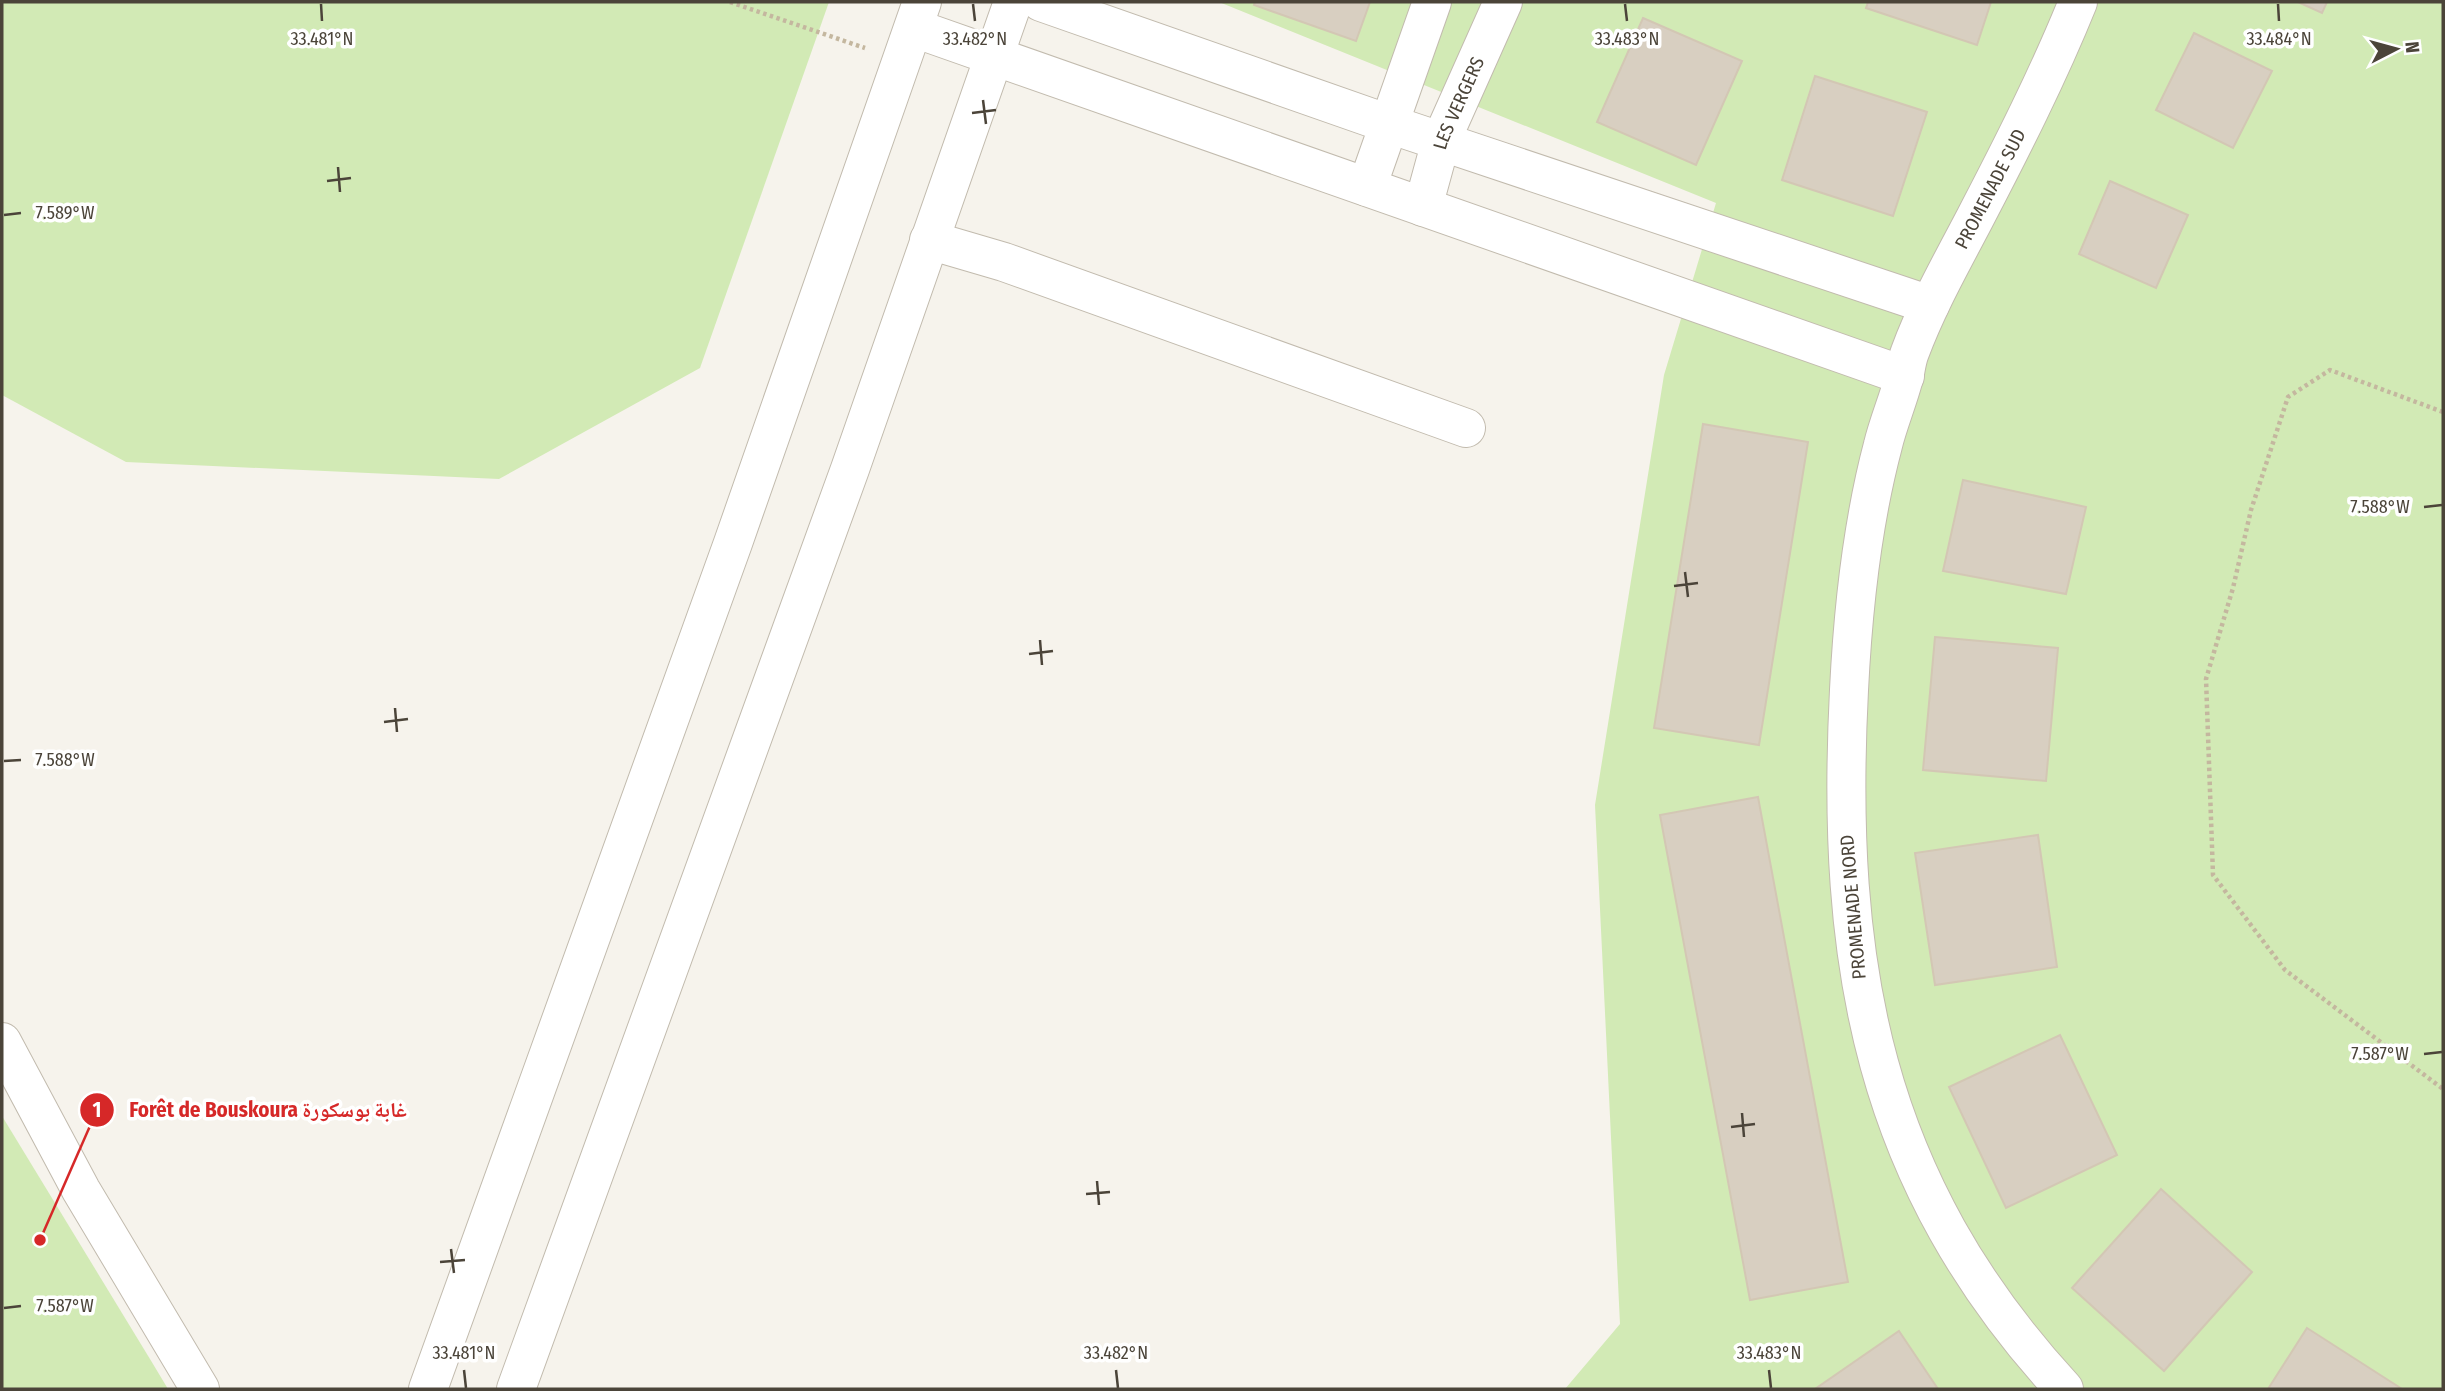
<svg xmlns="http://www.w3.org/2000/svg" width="2445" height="1391" viewBox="0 0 2445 1391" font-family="'Fira Sans Condensed','Noto Naskh Arabic',sans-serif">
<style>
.green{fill:#d2eab5}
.building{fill:#d8cfc1;stroke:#d3c7b4;stroke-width:2}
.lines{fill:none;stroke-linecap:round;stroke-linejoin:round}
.minor-casing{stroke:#c2bbae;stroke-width:40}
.path{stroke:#c4b79f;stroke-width:4.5;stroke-dasharray:3.5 3.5;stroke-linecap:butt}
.minor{stroke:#fff;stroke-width:38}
.ticks{fill:none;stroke:#4b4439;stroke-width:2.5}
.labels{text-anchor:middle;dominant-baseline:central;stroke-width:7;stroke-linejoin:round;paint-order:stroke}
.street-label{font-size:19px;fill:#4b4439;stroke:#fff}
.ticks-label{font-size:18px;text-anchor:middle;fill:#4b4439;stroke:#fff;stroke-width:7;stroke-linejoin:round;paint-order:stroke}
.leader{fill:none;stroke:#d62828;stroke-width:2.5}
.callout-dot{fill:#d62828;stroke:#fff;stroke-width:2.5}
.mark-label{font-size:21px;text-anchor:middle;font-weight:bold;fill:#fff}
.callout-label{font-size:21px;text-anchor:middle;font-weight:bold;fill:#d62828;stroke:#fff;stroke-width:7;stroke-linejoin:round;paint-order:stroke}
</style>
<rect width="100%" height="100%" fill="#f6f3ec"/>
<g class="green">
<path d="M2,2H829L700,368L499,479L126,462L2,395Z"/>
<path d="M1219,2H2443V1389H1565L1620,1324L1595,805L1664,375L1716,203Z"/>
<path d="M2,1116L153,1364L168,1389H2Z"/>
</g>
<g class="building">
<path d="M1255,2H1370L1356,41L1254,5Z"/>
<path d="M1868,2H1991L1977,45L1866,8Z"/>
<path d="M2298,2H2327L2322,13Z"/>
<path d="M1643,18L1742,61L1696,165L1597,122Z"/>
<path d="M2194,33L2272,71L2233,148L2156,110Z"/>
<path d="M1815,76L1927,112L1893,216L1782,180Z"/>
<path d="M2110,181L2188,215L2156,288L2079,254Z"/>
<path d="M1703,424L1808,442L1759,745L1654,728Z"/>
<path d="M1963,480L2086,507L2066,594L1943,571Z"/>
<path d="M1935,637L2058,648L2046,781L1923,770Z"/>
<path d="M1758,797L1848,1282L1750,1300L1660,815Z"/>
<path d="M2038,835L2057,967L1935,985L1915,853Z"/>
<path d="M2060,1035L2117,1155L2006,1208L1949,1087Z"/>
<path d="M2161,1189L2252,1272L2164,1371L2072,1288Z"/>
<path d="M2307,1328L2402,1389H2268Z"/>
<path d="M1899,1331L1938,1389H1815Z"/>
</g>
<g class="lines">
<defs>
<g id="minor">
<path d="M1041,2L1389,124L1930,305"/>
<path d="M914,28L1905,376"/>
<path d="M1367,187L1432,2"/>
<path id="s1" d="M1423,207L1441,141L1503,2"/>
<path d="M929,240L1004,262L1466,428"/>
<path d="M2,1042L81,1190L200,1389"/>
<path d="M428,1389L733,543L922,2"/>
<path d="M516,1389L850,469L1013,2"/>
<path id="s2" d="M2064,1389C1872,1181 1835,963 1849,690C1853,608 1862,524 1883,445C1888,424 1897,403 1903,381C1906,372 1906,362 1910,352C1927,306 1952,262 1975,218C2012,147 2048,76 2078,2"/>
</g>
</defs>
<use href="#minor" class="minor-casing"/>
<g class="path">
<path d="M730,2L865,48"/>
<path d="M2443,412L2330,370L2288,397L2251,510L2233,588L2206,679L2213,875L2285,970L2443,1089"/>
</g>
<use href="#minor" class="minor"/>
</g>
<path class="ticks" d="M321,4L322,21M973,4L975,21M1625,4L1627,21M2278,4L2279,21M983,100L986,124M972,113L996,110M338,167L340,192M327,181L351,178M4,215L21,213M2424,507L2442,505M1685,572L1688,597M1674,586L1698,583M1040,640L1042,665M1029,654L1053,651M395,708L397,732M384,722L408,719M4,761L21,760M2424,1054L2442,1052M1742,1113L1744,1137M1731,1127L1755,1124M1097,1181L1099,1205M1086,1194L1110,1192M451,1249L454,1273M440,1262L465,1260M4,1308L21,1306M464,1370L466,1388M1116,1370L1118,1388M1769,1370L1771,1388"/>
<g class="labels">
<g class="street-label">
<text stroke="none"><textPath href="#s1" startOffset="110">LES VERGERS</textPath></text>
<text stroke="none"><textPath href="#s2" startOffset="1281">PROMENADE SUD</textPath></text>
<text transform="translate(1853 907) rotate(-95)">PROMENADE NORD</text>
</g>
</g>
<g class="ticks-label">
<text x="322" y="45">33.481°N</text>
<text x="975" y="45">33.482°N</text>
<text x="1627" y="45">33.483°N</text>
<text x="2279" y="45">33.484°N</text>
<text x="65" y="219">7.589°W</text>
<text x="2380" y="513">7.588°W</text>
<text x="65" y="766">7.588°W</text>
<text x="2380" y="1060">7.587°W</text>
<text x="65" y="1312">7.587°W</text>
<text x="464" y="1359">33.481°N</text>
<text x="1116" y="1359">33.482°N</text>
<text x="1769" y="1359">33.483°N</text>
</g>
<path class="leader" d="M40 1240L97 1110"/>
<g class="callout-dot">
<circle cx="40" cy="1240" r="7"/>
<circle cx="97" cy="1110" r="18"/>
</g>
<g class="mark-label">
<text x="97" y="1117">1</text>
</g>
<g class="callout-label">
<text x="268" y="1117">Forêt de Bouskoura غابة بوسكورة</text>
</g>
<rect width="2445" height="1391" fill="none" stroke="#4b4439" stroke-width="7"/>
<g transform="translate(2396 49) rotate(84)" stroke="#ffffff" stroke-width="5" paint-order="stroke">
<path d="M0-5L12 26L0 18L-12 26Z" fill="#4b4439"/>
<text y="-10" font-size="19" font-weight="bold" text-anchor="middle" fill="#4b4439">N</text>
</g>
</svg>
